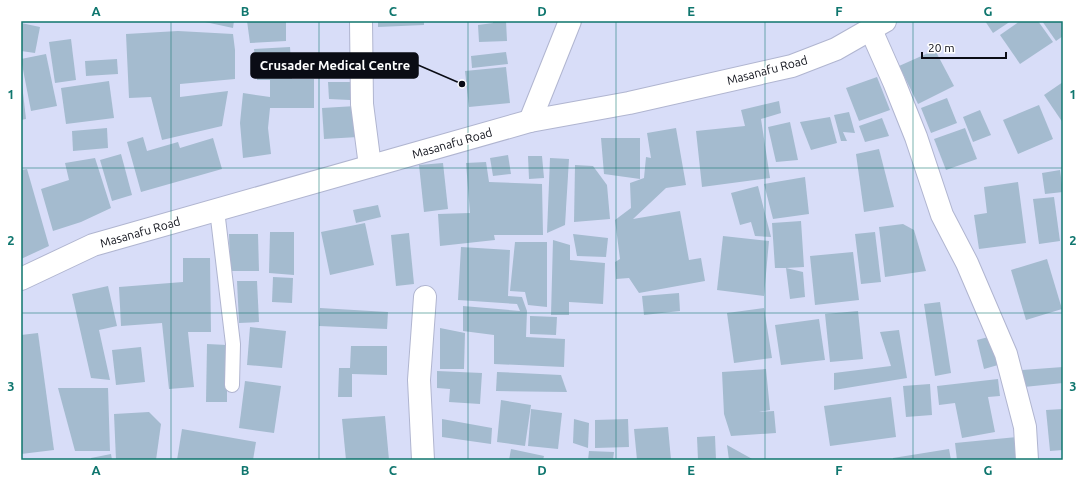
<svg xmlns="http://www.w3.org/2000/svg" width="1084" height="481" viewBox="0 0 1084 481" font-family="Ubuntu,sans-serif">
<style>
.building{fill:#a4bbcf}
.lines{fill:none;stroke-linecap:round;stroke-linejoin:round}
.service-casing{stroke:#b0b5d0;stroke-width:16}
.minor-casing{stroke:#b0b5d0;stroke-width:24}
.service{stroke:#fff;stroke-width:14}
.minor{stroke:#fff;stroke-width:22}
.grid{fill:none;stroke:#0f766e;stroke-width:1;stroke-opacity:0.55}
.labels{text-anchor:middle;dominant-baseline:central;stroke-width:3;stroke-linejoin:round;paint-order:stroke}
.street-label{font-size:12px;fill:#0a0c15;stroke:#fff}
.leader{fill:none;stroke:#0a0c15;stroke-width:1.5}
.callout-dot{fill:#0a0c15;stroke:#fff;stroke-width:1.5}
.callout{fill:#0a0c15;stroke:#0a0c15;stroke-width:1.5}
.callout-label{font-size:13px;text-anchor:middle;font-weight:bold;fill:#fff}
.neatline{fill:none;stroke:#0f766e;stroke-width:1.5}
.grid-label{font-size:13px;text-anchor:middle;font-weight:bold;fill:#0f766e}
</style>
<rect width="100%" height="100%" fill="#d8ddf8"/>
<g class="building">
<path d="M205,21H234L233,28L205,22Z"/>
<path d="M247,21H286V41L250,43Z"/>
<path d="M378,21H424V25L378,27Z"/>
<path d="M493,21H506L507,41L479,42L478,25L493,23Z"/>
<path d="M985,21H1011L993,33Z"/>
<path d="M1020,21H1038L1053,42L1020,64L1000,35Z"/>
<path d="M1042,21H1063V36L1056,41Z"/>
<path d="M21,23L40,27L35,53L21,51Z"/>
<path d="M178,31L233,34L235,50V79L180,84V97L228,91L222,126L162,140L151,97L129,98L126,34Z"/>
<path d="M71,39L76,80L55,83L49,42Z"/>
<path d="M290,47L292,79H314V108H270L268,128L271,154L243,158L240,123L243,93L270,97V80H257L254,49Z"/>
<path d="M935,50L954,86L918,104L899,66Z"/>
<path d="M506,52L508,64L472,68L471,56Z"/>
<path d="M46,54L57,106L31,111L21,59Z"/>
<path d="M117,59L118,74L86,76L85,61Z"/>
<path d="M506,67L510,103L469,107L465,71Z"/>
<path d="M877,77L890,110L859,121L846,88Z"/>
<path d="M109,81L114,118L66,124L61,88Z"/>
<path d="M328,82H350V100L329,99Z"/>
<path d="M1063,82V123L1044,95Z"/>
<path d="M22,84L26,119L21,120V85Z"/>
<path d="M947,98L957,123L931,133L921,108Z"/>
<path d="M779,101L781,113L761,119L770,178L702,187L696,131L745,126L741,110Z"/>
<path d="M1039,105L1053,139L1018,154L1003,120Z"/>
<path d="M356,106L358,137L324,139L322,108Z"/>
<path d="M980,110L991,135L973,142L963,117Z"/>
<path d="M849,112L855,133L843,132L847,141H841L834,115Z"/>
<path d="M830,117L837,143L811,150L800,122Z"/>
<path d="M882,118L889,136L865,142L859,126Z"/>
<path d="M790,122L798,160L776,162L768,127Z"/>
<path d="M107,128L108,148L73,151L72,131Z"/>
<path d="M676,128L686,185L666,188L633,219L680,211L689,260L701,258L705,281L639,293L629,278L616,279L615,262L620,259L615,220L631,208L630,183L644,178L646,157L651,158L647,133Z"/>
<path d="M965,128L977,159L946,170L934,139Z"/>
<path d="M143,137L147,151L178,142L180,148L213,138L222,169L141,192L127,142Z"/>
<path d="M601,138H640V179L604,174Z"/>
<path d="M879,149L894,207L864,212L856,154Z"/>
<path d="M121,154L132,195L112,201L100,160Z"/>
<path d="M508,155L511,174L493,176L490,158Z"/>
<path d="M528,156H542L544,178L529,179Z"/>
<path d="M95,158L111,208L81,222L53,231L41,189L69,180L65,163Z"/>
<path d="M550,158L569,159L565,225L547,233Z"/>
<path d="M486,162L489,182L542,184L543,235H494L495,240L440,246L438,214L470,213L466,163Z"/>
<path d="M443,163L448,209L424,212L419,165Z"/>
<path d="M575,165L593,166L607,185L610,219L574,222Z"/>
<path d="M27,169L49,246L21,259V170Z"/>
<path d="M1060,170L1063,192L1045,194L1042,173Z"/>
<path d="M805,177L809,214L773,219L764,184Z"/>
<path d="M1018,182L1026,243L979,249L974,215L987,213L984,187Z"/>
<path d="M758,186L771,237L755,236L751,222L740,225L731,193Z"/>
<path d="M1054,197L1060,241L1039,244L1033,199Z"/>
<path d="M378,205L381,217L356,223L353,210Z"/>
<path d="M801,221L804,267L786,268L803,272L805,297L790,299L786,268H775L772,223Z"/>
<path d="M365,223L374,265L330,275L321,232Z"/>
<path d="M903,224L914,230L926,271L885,277L879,227Z"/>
<path d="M270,232H294V275L269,273Z"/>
<path d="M875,232L881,282L861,284L855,234Z"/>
<path d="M409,233L414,284L396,286L391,235Z"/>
<path d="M229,234H258L259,271H230Z"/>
<path d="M573,234L608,238L606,257L577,256Z"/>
<path d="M723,236L769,241L764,296L717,290Z"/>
<path d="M553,240L570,245V260L605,263L603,304L569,302V315H551Z"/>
<path d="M515,242H547V307L528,305L525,292L510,291Z"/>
<path d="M461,247L510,250L508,296L522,297L527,311L526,337L565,339L564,367L494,364V335L463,331V306L520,311L517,304L458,300Z"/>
<path d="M853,252L859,300L815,305L810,256Z"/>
<path d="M183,258H210L211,332H188L194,387L169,389L162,323L121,326L119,287L183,282Z"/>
<path d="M1047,259L1062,309L1026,320L1011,270Z"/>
<path d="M273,277L293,278L292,303L272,302Z"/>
<path d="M237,281H257L259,322L239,323Z"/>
<path d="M108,286L117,326L99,330L110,380L91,378L72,294Z"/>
<path d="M679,293L680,311L644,315L642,296Z"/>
<path d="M940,302L951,373L935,376L924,304Z"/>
<path d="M320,308L388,312L387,329L319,326Z"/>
<path d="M764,308L772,358L734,363L727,313Z"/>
<path d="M858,311L863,359L830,362L825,314Z"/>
<path d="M530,316L557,317L556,335L530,334Z"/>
<path d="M819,319L825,360L781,365L775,325Z"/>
<path d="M250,327L286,331L282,368L247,365Z"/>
<path d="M440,328L465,333L464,369H440Z"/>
<path d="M899,330L907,378L834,390V373L891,366L880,332Z"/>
<path d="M38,333L54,450L21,454V335Z"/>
<path d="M992,336L998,365L984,369L977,340Z"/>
<path d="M207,344L227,345V402H206Z"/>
<path d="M351,346H387V375L352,374V397H338L339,368H350Z"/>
<path d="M141,347L145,382L116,385L112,350Z"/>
<path d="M1063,367V383L1024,387L1022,370Z"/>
<path d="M766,369L770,410L759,412L774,411L776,433L731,436L724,414L722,372Z"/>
<path d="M437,371L482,373L480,404L449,402L450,389L437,388Z"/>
<path d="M497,372L561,375L567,392L496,391Z"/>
<path d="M998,379L1000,396L988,397L995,432L962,438L955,403L939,405L937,386Z"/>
<path d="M245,381L281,386L274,433L239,428Z"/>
<path d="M930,384L932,415L906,417L903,386Z"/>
<path d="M58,388H108L110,451H75Z"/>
<path d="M891,397L896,437L830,446L824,406Z"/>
<path d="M501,400L531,405L525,446L497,442Z"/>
<path d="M531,409L562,413L558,449L528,446Z"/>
<path d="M1063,409V450L1050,451L1046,410Z"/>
<path d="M149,412L161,424L156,460H116L114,414Z"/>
<path d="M385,416L389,460H346L342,419Z"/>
<path d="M442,419L492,428L491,444L442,437Z"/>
<path d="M574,419L589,423L588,448L573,443Z"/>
<path d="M628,419L629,447L595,448V420Z"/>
<path d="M668,427L671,460H637L634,429Z"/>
<path d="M182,429L256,442L253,460H177Z"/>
<path d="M715,436L716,460H698L697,437Z"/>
<path d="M1017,437L1020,460H957L955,443Z"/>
<path d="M727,445L754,460H729Z"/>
<path d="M511,449L544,456L543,460H509Z"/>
<path d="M949,449L951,460H893V458Z"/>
<path d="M589,451L614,452L613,460H588Z"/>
<path d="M111,454L112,460H91V458Z"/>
</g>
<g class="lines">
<defs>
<path id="service" d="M217,210L233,344L232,385"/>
<g id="minor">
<path d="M361,21L362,104L370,166"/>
<path d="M871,30L894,82L916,137L942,215L967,263L1006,354L1025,427L1027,460"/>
<path d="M530,121L570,21"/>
<path d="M21,279L93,245L530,121L629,103L792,66L836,49L885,21"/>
<path d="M423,460L419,380L425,297"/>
</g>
</defs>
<use href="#service" class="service-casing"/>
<use href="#minor" class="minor-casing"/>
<use href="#service" class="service"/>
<use href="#minor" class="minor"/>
</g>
<path class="grid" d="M171,21V460M319,21V460M468,21V460M616,21V460M765,21V460M913,21V460M21,168H1063M21,313H1063"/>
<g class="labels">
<g class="street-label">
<text transform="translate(767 70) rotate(-15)">Masanafu Road</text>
<text transform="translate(452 143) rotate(-16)">Masanafu Road</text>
<text transform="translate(140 232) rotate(-16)">Masanafu Road</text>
</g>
</g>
<path class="leader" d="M462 84L418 65"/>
<circle class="callout-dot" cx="462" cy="84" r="4"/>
<rect class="callout" x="251" y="53" width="167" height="25" rx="4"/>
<g class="callout-label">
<text x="335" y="70">Crusader Medical Centre</text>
</g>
<rect width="1084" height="481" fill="none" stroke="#ffffff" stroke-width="44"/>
<path d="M922 52v6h84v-6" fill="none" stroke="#0a0c15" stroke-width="2"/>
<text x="928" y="52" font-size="12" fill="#0a0c15" stroke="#ffffff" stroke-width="3" paint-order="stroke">20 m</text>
<rect x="22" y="22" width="1040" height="437" class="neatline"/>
<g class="grid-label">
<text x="96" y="16">A</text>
<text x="245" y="16">B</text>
<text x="393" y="16">C</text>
<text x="542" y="16">D</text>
<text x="691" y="16">E</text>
<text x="839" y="16">F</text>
<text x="988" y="16">G</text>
<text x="11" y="99">1</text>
<text x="1073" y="99">1</text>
<text x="11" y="245">2</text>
<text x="1073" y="245">2</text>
<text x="11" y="391">3</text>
<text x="1073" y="391">3</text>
<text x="96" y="475">A</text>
<text x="245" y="475">B</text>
<text x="393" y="475">C</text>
<text x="542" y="475">D</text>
<text x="691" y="475">E</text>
<text x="839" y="475">F</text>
<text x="988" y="475">G</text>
</g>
</svg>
